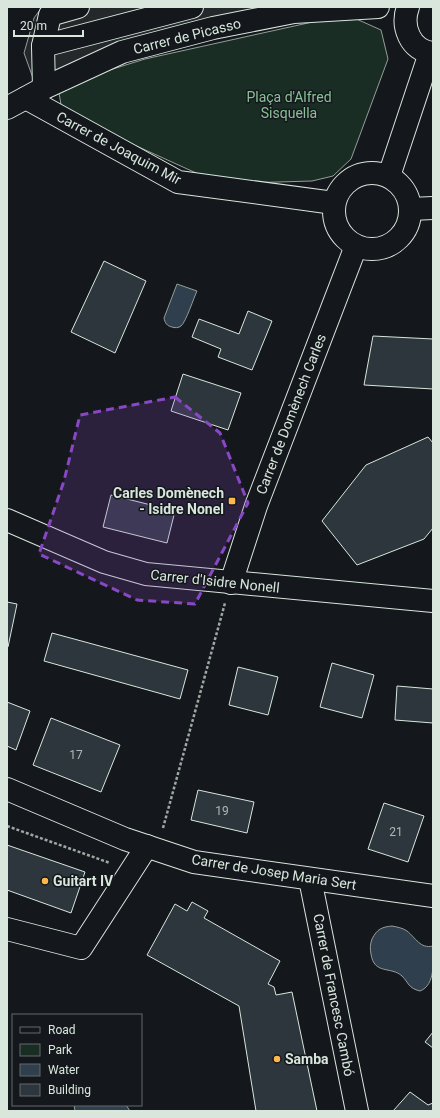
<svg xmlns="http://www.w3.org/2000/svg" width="440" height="1118" viewBox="0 0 440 1118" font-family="Roboto,sans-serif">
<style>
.green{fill:#1a2d24;stroke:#939e99}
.parking{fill:#24282b;stroke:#939e99}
.water{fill:#2f3f4d;stroke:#939e99}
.building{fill:#2c363c;stroke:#d8e6dc}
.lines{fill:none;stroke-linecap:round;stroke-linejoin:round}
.minor-casing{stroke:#d8e6dc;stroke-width:24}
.path{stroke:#9da8a2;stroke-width:2.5;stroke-dasharray:3 2;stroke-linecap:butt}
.minor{stroke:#14181c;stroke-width:22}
.marked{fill:#8948c3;fill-opacity:0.2;stroke:#8948c3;stroke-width:3;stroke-dasharray:8 5;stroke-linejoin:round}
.poi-dot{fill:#ffb74d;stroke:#14181c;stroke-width:1.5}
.labels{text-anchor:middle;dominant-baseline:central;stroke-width:3;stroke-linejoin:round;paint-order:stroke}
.number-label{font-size:12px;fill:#adbab4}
.street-label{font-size:14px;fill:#d8e6dc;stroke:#14181c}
.park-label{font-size:14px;fill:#8ac095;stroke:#14181c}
.poi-label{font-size:14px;font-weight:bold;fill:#d8e6dc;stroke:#14181c;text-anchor:start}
</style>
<rect width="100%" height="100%" fill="#14181c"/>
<path class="green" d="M352,17L381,30L388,59L351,159L333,176L312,181L243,183L205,177L77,119L62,110L59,93L87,77L145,59L317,21Z"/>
<path class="parking" d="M42,7H273L34,81L24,53L34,18Z"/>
<g class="water">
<path d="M177,284L197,291C194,297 186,322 181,326C179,328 174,328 172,327C167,326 165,323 164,318Z"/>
<path d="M392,926C397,927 403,928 407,931C416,938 420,949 433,946C433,960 436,985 420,991C408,988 409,983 402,976C391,966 374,975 371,954C370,949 370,944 372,939C377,929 382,927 392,926Z"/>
<path d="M74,1105H126L130,1111H75Z"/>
</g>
<g class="building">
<path d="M104,261L146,281L115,353L71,332Z"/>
<path d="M248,311L272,321L252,370L218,357L221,349L192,337L199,319L239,334Z"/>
<path d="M373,336L433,339V389L364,385Z"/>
<path d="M183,374L241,393L228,430L171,411Z"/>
<path d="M428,437L433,443V528L424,539L357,565L322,521L366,465Z"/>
<path d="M111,495L175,511L167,543L103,527Z"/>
<path d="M7,602L17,604L8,647H7Z"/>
<path d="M52,633L188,670L180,699L44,661Z"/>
<path d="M332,663L374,675L362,718L320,707Z"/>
<path d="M238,667L278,677L268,715L229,705Z"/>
<path d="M397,686L433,689V723L395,720Z"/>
<path d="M7,702L30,711L16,750L7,746Z"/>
<path d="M51,718L120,745L101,792L33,765Z"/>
<path d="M198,790L254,802L247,833L191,820Z"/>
<path d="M384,803L424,816L408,862L368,849Z"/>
<path d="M7,845L85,872L71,913L7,890Z"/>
<path d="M192,902L208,911L204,918L280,961L268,984L274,987L276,995L292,992L317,1111H256L239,1006L147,955L175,904L187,911Z"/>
<path d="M433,1032V1048L425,1042Z"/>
<path d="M410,1092L428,1105L433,1103V1111H393Z"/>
</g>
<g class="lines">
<defs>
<g id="minor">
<path d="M408,7C401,26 410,51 433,53"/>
<path d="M43,46L192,7"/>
<path d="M44,88L43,46L50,15L78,7"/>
<path d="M26,98L178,182L334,203"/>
<path d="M7,108L44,88L122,52L213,28L294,12L378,7"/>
<circle cx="372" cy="211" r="38"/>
<path d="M389,176L430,53"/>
<path d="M411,209L433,208"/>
<path d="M7,520L104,562L146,574L433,601"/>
<path d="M231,583L256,506L356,246"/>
<path d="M7,789L125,839L194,862L433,896"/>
<path d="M310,879L357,1111"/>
<path d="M7,929L81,948L147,846"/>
</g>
</defs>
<use href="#minor" class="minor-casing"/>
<g class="path">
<path d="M7,826L110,863"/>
<path d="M163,828L225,603"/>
</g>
<use href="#minor" class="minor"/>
</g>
<path class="marked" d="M175,397L220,433L248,503L195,604L137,600L39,554L64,481L80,415Z"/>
<g class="poi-dot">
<rect x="228" y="497" width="8" height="8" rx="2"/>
<circle cx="45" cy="881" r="4"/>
<circle cx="277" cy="1059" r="4"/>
</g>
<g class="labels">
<g class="number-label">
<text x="76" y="755">17</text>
<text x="222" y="811">19</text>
<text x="396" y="832">21</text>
</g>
<g class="street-label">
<text transform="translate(187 36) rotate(-14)">Carrer de Picasso</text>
<text transform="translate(119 148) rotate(28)">Carrer de Joaquim Mir</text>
<text transform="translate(291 414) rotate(-69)">Carrer de Domènech Carles</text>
<text transform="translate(215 581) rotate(6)">Carrer d'Isidre Nonell</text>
<text transform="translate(274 872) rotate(9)">Carrer de Josep Maria Sert</text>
<text transform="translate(334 995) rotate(79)">Carrer de Francesc Cambó</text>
</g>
<g class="park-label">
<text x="289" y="97">Plaça d'Alfred<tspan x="289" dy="16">Sisquella</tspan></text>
</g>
<g class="poi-label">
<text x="224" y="493" text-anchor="end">Carles Domènech<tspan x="224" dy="16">- Isidre Nonel</tspan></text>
<text x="53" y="881">Guitart IV</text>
<text x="285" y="1059">Samba</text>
</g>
</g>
<rect width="440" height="1118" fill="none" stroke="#d8e6dc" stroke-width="16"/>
<rect x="12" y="1014" width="130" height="92" fill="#14181c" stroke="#626a69"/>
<rect x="20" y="1027" width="20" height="6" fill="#14181c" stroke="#626a69"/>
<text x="48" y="1034" font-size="12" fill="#d8e6dc">Road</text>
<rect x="20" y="1044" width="20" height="12" fill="#1a2d24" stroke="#626a69"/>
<text x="48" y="1054" font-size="12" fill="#d8e6dc">Park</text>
<rect x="20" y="1064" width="20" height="12" fill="#2f3f4d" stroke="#626a69"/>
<text x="48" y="1074" font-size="12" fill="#d8e6dc">Water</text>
<rect x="20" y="1084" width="20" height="12" fill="#2c363c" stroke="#626a69"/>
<text x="48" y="1094" font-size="12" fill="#d8e6dc">Building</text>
<path d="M14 30v6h69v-6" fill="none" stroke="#d8e6dc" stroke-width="2"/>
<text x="20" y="30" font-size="12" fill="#d8e6dc" stroke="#14181c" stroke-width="3" paint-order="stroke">20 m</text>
</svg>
